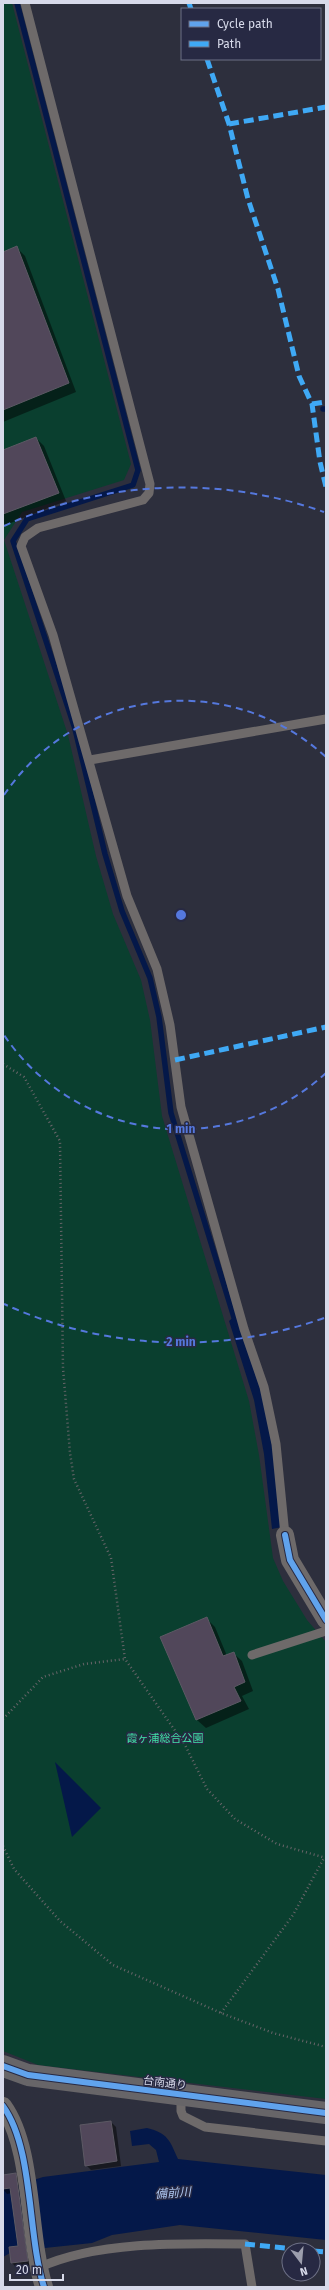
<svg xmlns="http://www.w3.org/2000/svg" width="329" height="2290" viewBox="0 0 329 2290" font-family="'Fira Sans','Noto Sans JP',sans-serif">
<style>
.green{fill:#0a3f2f}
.water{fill:#041849}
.shadow{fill:#0007}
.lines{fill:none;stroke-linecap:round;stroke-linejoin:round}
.stream{stroke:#041849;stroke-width:5.5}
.building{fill:#51475a;stroke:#5c5964}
.path{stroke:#686569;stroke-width:2.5;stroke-dasharray:1 3;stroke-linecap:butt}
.lane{stroke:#6e6a6a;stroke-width:9}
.street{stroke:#6e6a6a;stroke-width:18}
.secondary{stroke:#676568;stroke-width:22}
.quiet{stroke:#3fa9f5;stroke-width:5;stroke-dasharray:10 5;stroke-linecap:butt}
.cycleway-casing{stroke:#272943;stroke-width:8}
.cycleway{stroke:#60a3ed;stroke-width:6}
.ring{fill:none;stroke:#5578dd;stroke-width:2;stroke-dasharray:7 5}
.labels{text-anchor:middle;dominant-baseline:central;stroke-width:3;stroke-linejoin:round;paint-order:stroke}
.park-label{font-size:11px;fill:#40e3a7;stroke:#272943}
.street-label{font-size:11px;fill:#d7daea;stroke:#272943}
.water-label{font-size:12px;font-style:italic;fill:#adc5ee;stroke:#272943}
.centre{fill:#5578dd;stroke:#272943;stroke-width:2}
.ring-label{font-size:12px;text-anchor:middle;font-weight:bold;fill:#5578dd;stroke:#272943;stroke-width:3;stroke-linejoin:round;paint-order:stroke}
</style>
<rect width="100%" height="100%" fill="#2d2f3d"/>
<path class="green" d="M3,3H12L131,464L124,480L22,512L4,540L68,735L96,856L113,914L141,980L150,1020L162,1116L249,1401L259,1455L273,1558L283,1581L307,1620L326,1642V2099L38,2065L3,2051Z"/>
<g class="water">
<path d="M236,1315L263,1397L273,1451L282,1527L272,1529L264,1454L254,1400L229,1321Z"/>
<path d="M55,1762L101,1808L72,1837Z"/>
<path d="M147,2128C168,2133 170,2141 178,2159L326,2175V2240L180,2225L112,2235L92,2243L26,2250L18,2185L43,2177L159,2162L156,2150L149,2144L132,2146L130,2131Z"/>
<path d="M10,2188L18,2246L9,2247L10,2253L3,2257V2189Z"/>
</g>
<g class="shadow">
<path d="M17,248L25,256L76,392L3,422V253Z"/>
<path d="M36,438L44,446L66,501L3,526V451Z"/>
<path d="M206,1618L215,1627L227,1656L233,1653L242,1661L253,1691L242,1696L249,1709L206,1728L197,1720L161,1638Z"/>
<path d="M111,2122L116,2127L121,2166L91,2170L86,2165Z"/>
<path d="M16,2174L21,2179L32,2266L17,2268L12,2263L19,2246L12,2193L7,2194L3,2189V2176Z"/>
</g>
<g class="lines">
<g class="stream">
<path d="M17,3L138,470L133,485L27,519L13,541L75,729L105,854L122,911L150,978L159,1017L171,1113L236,1324"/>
<path d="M323,409H326"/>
</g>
</g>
<g class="building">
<path d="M17,246L69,383L3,410V252Z"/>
<path d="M36,437L59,493L3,514V450Z"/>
<path d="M207,1617L223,1656L234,1652L245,1682L234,1687L241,1701L196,1720L160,1637Z"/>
<path d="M111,2121L117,2161L85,2166L80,2125Z"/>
<path d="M16,2173L28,2261L11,2263L9,2247L18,2246L10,2188L3,2189V2175Z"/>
</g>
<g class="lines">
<g class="path">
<path d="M3,1064L24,1077L60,1141L63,1368L70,1453L74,1479L111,1558L125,1659L185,1745L207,1789L235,1819L277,1844L326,1858"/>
<path d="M3,1719L43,1677L84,1664L125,1659"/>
<path d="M3,1846L14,1869L60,1921L113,1965L221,2013L273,2033L326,2047"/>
<path d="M221,2013L293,1915L324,1858"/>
</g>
<g class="lane">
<path d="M25,3L150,484L149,493L143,500L38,528L25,537L21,546L53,635L127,896L157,969L170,1025L181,1107L244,1329L264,1387L276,1444L285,1535"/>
<path d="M90,760L326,719"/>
<path d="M252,1655L326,1631"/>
<path d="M181,2095V2111L183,2116L205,2127L326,2141"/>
<path d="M38,2268C95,2241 183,2243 245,2244L252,2287"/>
</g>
<g class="street">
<path d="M285,1535L290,1560L326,1620"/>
<path d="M3,2106C34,2149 27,2234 44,2287"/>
</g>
<path class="secondary" d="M3,2066L28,2075L326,2113"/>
<g class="quiet">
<path d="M189,3L191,9"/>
<path d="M207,59L229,124L248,199L278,289L299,376L312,404L320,462L326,487"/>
<path d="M229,124L326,107"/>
<path d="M312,404L326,402"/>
<path d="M175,1060L326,1027"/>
<path d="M245,2244L305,2250"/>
<path d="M313,2251L326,2252"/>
</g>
<defs>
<g id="cycleway">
<path d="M285,1535L290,1560L326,1620"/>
<path d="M3,2066L28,2075L326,2113"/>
<path d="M3,2106C34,2149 27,2234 44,2287"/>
</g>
</defs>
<use href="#cycleway" class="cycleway-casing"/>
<use href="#cycleway" class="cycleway"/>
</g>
<g class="ring">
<path d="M326 1073A214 214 0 0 1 4 1035M4 795A214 214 0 0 1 326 757"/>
<path d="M324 1318A427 427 0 0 1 4 1304M4 526A427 427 0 0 1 324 512"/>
</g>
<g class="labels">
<g class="park-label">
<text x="165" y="1738">霞ヶ浦総合公園</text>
</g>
<g class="street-label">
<text transform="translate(165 2083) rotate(7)">台南通り</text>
</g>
<g class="water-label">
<text transform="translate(173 2193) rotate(-4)">備前川</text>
</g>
</g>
<circle cx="181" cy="915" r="6" class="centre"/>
<g class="ring-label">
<text x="181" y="1133">1 min</text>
<text x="181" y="1346">2 min</text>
</g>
<rect width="329" height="2290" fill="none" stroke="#d7daea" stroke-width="8"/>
<rect x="181" y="8" width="140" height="52" fill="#272943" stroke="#6d7086"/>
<rect x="189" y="21" width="20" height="6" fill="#60a3ed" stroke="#6d7086"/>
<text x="217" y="28" font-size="12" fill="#d7daea">Cycle path</text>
<rect x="189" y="41" width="20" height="6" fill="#3fa9f5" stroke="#6d7086"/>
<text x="217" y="48" font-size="12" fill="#d7daea">Path</text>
<g transform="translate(301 2262) rotate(164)"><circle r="19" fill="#272943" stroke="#6d7086"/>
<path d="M0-3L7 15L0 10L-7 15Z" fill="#9c9ead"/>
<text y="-6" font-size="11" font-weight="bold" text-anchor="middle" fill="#d7daea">N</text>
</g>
<path d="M10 2274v6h53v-6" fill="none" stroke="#d7daea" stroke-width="2"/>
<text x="16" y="2274" font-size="12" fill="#d7daea" stroke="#272943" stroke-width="3" paint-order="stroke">20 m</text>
</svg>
